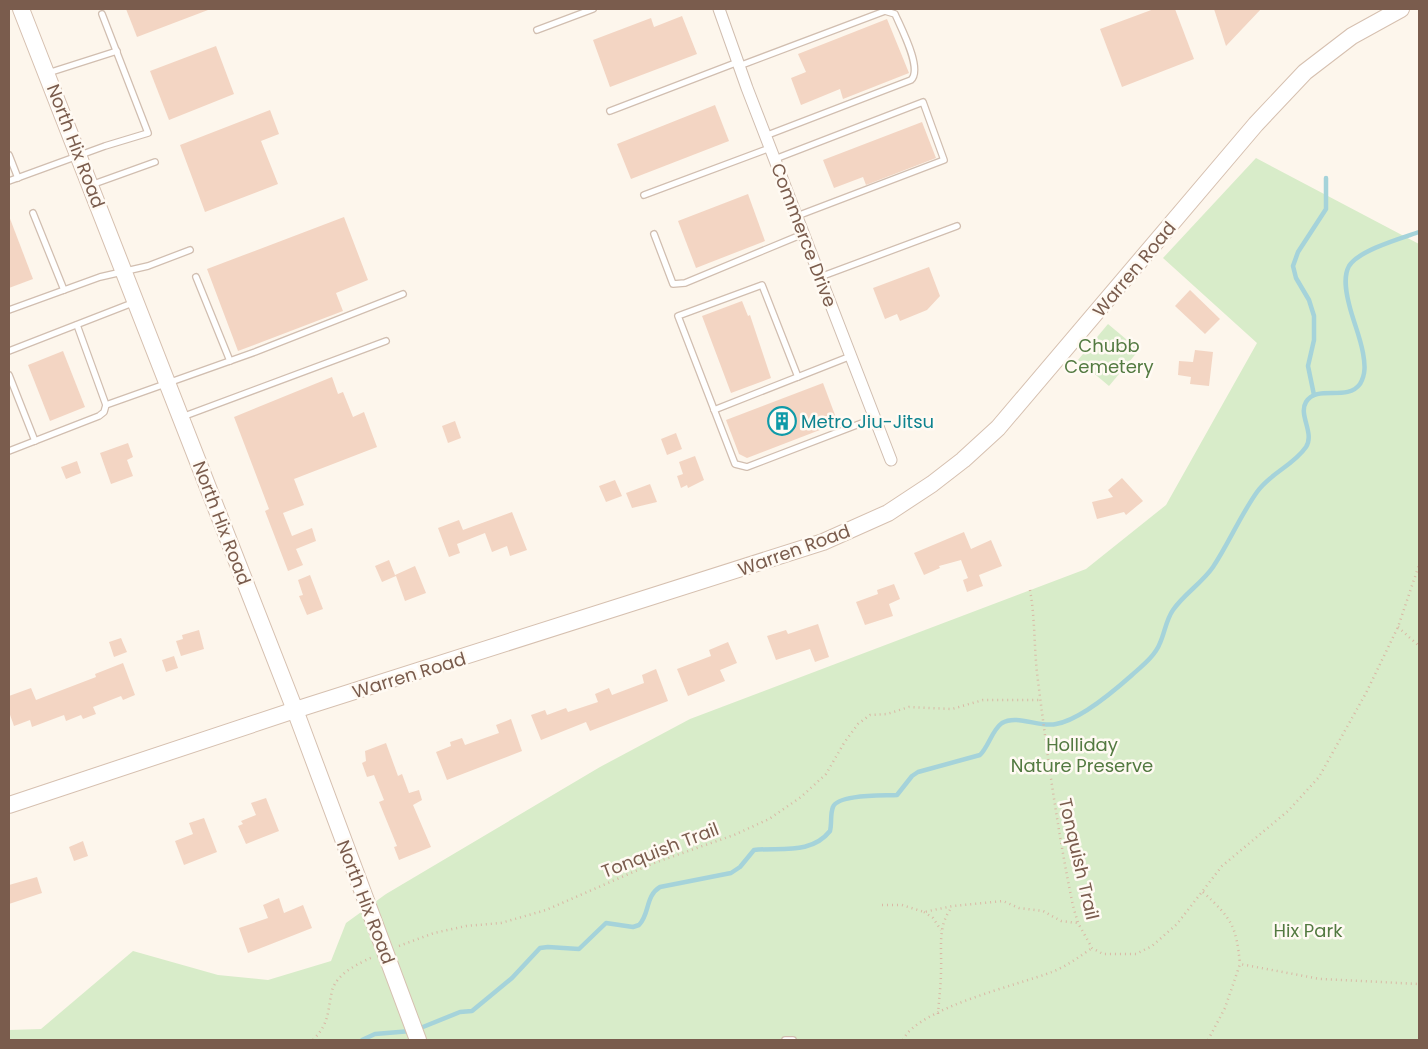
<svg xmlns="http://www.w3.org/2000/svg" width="1428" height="1049" viewBox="0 0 1428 1049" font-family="Poppins,sans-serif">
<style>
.green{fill:#d8ecc9}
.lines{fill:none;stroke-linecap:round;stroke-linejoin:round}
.stream{stroke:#a5d3da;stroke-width:4.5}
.building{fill:#f3d5c3}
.lane-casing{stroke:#d1beb0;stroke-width:8}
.street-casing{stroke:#d1beb0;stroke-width:13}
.secondary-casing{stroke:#d6c0b0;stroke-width:18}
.path{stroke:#d9b8a5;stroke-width:2.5;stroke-dasharray:1 4;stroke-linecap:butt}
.lane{stroke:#fff;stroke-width:5.5}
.street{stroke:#fff;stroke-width:11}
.secondary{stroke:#fff;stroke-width:16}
.labels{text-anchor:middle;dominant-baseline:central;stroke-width:5;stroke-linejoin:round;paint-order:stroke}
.street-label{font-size:18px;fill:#7a5c4d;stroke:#fffaf3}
.park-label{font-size:18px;fill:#537a41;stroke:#fffaf3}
.culture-label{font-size:18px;fill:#0d838f;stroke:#fffaf3;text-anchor:start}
</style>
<rect width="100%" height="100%" fill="#fdf6ec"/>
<g class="green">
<path d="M1256,158L1419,244V1040H9V1030L41,1029L133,951L218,975L268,980L331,961L346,923L386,894L600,767L690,719L1086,569L1166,505L1257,343L1163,258Z"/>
<path d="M1108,324L1139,350L1109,386L1078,360Z"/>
</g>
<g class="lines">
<g class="stream">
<path d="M1314,395L1308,366L1314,340V316L1309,300L1296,278L1293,266L1298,252L1326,209V178"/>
<path d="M418,1029L460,1012L472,1011L512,978L540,948L548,947L579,949L606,923L633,927L639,925C650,914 645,896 660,887L731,873L740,867L754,850C780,847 811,855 830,831C832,823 830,814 833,807C838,794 884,796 897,795L912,776L918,772L980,755C989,746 992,730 1002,723C1017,714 1040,728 1056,724C1080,720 1114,691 1132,675C1142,666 1155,656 1160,643C1165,632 1166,620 1173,610C1184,594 1202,583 1213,567C1229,543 1240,516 1257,492C1270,473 1293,466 1306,447C1315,433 1298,415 1306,402C1317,384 1347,402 1360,384C1366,374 1365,364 1363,353C1360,336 1353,321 1349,304C1346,292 1343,277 1349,266C1359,250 1402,238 1419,232"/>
<path d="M362,1040L375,1034L411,1031"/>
</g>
</g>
<g class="building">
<path d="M126,9H208V10L137,37Z"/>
<path d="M1154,9H1175L1194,59L1122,87L1100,29Z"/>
<path d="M1214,9H1261L1226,46Z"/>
<path d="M682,16L697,54L610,87L593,40L651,18L654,27Z"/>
<path d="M887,19L909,73L843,99L840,89L801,105L791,78L806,72L798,54Z"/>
<path d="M216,46L234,94L169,120L150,71Z"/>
<path d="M715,105L729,141L631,179L617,144Z"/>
<path d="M270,110L279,134L261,141L278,184L205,212L180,145Z"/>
<path d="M922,122L936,158L866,185L863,177L834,188L823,160Z"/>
<path d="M748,194L765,241L696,268L678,221Z"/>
<path d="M9,216L33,279L9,288Z"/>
<path d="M344,217L368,280L336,293L343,311L238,351L207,269Z"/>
<path d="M929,267L940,296L927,310L900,321L897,314L885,319L873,288Z"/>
<path d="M1190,290L1220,319L1205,334L1175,306Z"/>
<path d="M742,301L748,316L750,315L771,378L731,393L702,316Z"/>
<path d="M1195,350L1213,352L1209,386L1190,384L1191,377L1178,375L1179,361L1193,362Z"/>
<path d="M63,351L85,407L50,421L28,365Z"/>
<path d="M332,377L338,394L343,392L353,417L364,412L377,447L294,479L304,505L283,513L292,536L312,528L316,541L296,549L303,565L288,571L265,511L269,509L234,417Z"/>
<path d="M823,383L838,423L747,458L739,454L726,420Z"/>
<path d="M455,421L461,438L448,443L442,426Z"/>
<path d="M676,433L682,449L667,455L661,439Z"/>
<path d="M128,443L133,457L127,460L133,476L111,484L100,453Z"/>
<path d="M695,456L704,480L688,488L687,485L681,488L677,476L683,474L679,462Z"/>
<path d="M77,461L81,473L66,479L61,467Z"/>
<path d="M1122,478L1143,501L1126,515L1124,512L1097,519L1092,502L1113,497L1108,490Z"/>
<path d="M615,480L622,496L606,502L599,486Z"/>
<path d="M650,484L657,502L632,508L626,493Z"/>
<path d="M512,512L527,550L510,556L507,546L492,552L485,533L457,544L460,553L449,557L438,528L459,520L463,530Z"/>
<path d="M964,532L971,549L991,540L1002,566L979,575L983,586L967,592L963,580L968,578L961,560L939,566L940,568L924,575L914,553Z"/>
<path d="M389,560L395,575L415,566L426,593L405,601L396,576L382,582L375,566Z"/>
<path d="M310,575L323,609L307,615L299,596L303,595L298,580Z"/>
<path d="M894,584L900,599L889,604L893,616L865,625L856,602L878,594L877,590Z"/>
<path d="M818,624L829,657L815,662L810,649L776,660L767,636L786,630L788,634Z"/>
<path d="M199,630L204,649L181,656L176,641L183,639L182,635Z"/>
<path d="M121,638L127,652L114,657L109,642Z"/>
<path d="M728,642L737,663L720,670L725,681L688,696L677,669L711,656L709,650Z"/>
<path d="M174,656L178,668L166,672L162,660Z"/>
<path d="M123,663L135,695L123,700L121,696L93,707L96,714L83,719L81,715L66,721L64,715L32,727L30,720L14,726L9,712V696L31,688L36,700L96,677L95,674Z"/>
<path d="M656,669L668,701L590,731L586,722L541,740L531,715L545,710L547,715L566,708L568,712L598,702L595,694L609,688L612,695L644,683L642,675Z"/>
<path d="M511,719L522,751L447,780L436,752L451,746L450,742L462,738L465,745L499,733L496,725Z"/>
<path d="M386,743L398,776L402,774L409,793L419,790L422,800L413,805L431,847L399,860L394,847L397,846L379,802L384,800L374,775L367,777L362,763L366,761L365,751Z"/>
<path d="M266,798L279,831L246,844L238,826L243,824L241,821L256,815L251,803Z"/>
<path d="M204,818L217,852L184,865L175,841L193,834L189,823Z"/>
<path d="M83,841L88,856L74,861L69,847Z"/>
<path d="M37,877L42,893L9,904V885Z"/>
<path d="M279,898L284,913L303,905L312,928L248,953L239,928L268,918L263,905Z"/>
</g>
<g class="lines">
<defs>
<g id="lane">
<path d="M537,30L593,9"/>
<path d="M739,66L885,11L895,14C901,28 923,69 911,80L765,136"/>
<path d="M48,73L117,51"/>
<path d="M610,111L738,62"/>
<path d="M9,155L18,178"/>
<path d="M775,159L923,102L944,160L797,216"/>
<path d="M9,181L105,146L148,133L102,14"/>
<path d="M91,185L155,162"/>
<path d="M644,195L770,148"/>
<path d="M33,213L64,290"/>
<path d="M654,234L673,284L685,283L803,234"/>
<path d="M196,277L230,361"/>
<path d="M820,277L957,226"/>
<path d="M9,310L100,277L148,266L190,250"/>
<path d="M9,351L135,302"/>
<path d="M9,375L35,441"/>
<path d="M798,377L762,285L678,316L735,464L747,467L875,418"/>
<path d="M106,405L255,352L403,294"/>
<path d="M714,410L851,356"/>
<path d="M182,417L386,341"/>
<path d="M9,451L99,416L104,412L106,405L77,325"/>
<path d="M785,1040H793"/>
</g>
<path id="street" d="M719,9L747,88L891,460"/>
<g id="secondary">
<path d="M21,9L295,710L418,1040"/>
<path d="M9,805L295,710L823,542L888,513L932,484L963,460L998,428L1256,124L1305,72L1352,36L1401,9"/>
</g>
</defs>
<use href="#lane" class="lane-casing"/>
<use href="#street" class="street-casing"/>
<use href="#secondary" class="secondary-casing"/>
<g class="path">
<path d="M1030,590C1035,618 1034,645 1037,673C1047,753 1057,828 1073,906L1078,923L1092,948L1103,954H1136L1152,946L1177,924L1222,866L1288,811L1319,777L1366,693L1398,627L1419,565"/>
<path d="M1398,627L1419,646"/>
<path d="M1203,892C1232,919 1236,925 1240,964"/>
<path d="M882,905H902L924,912L953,906L1003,901L1019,908L1043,911L1061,921L1078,923"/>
<path d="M924,912L933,918L941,930"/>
<path d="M399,946L434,933L466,926L501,923L546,910L654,863L734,835L769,819L801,797L826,774L844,743L858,724L870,715L887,714L909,707L952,709L983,700H1042"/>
<path d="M938,1014C939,999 941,985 941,971C942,948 937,926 952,907"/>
<path d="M313,1040C330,1022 327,1013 332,991C336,974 359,963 373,957"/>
<path d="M903,1040C918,1008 1018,985 1052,972C1067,966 1079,957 1092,948"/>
<path d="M1208,1040L1225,1008L1240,964L1320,979L1419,984"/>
</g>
<use href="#lane" class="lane"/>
<use href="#street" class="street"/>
<use href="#secondary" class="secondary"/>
</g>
<defs>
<symbol id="building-ring" viewBox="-11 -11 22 22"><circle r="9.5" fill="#fffaf3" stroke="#0f9aa8" stroke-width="1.5"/><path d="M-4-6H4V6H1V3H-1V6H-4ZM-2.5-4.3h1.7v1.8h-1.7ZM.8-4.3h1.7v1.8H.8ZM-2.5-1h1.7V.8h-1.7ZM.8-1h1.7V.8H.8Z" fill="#0f9aa8"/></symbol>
</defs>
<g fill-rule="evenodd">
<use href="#building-ring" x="766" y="405" width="32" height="32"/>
</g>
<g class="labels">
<g class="street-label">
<text transform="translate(76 146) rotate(69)">North Hix Road</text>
<text transform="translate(804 235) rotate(69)">Commerce Drive</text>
<text transform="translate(1134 269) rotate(-50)">Warren Road</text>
<text transform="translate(222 523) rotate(69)">North Hix Road</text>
<text transform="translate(794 550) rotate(-20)">Warren Road</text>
<text transform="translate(409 675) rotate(-17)">Warren Road</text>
<text transform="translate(660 850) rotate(-21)">Tonquish Trail</text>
<text transform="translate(1079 859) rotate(77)">Tonquish Trail</text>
<text transform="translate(366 902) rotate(69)">North Hix Road</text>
</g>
<g class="park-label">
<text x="1109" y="345">Chubb<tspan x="1109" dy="21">Cemetery</tspan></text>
<text x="1082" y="744">Holliday<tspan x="1082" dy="21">Nature Preserve</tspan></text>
<text x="1308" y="930">Hix Park</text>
</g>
<g class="culture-label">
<text x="801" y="421">Metro Jiu-Jitsu</text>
</g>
</g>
<rect width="1428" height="1049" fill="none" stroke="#7a5c4d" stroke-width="20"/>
</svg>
